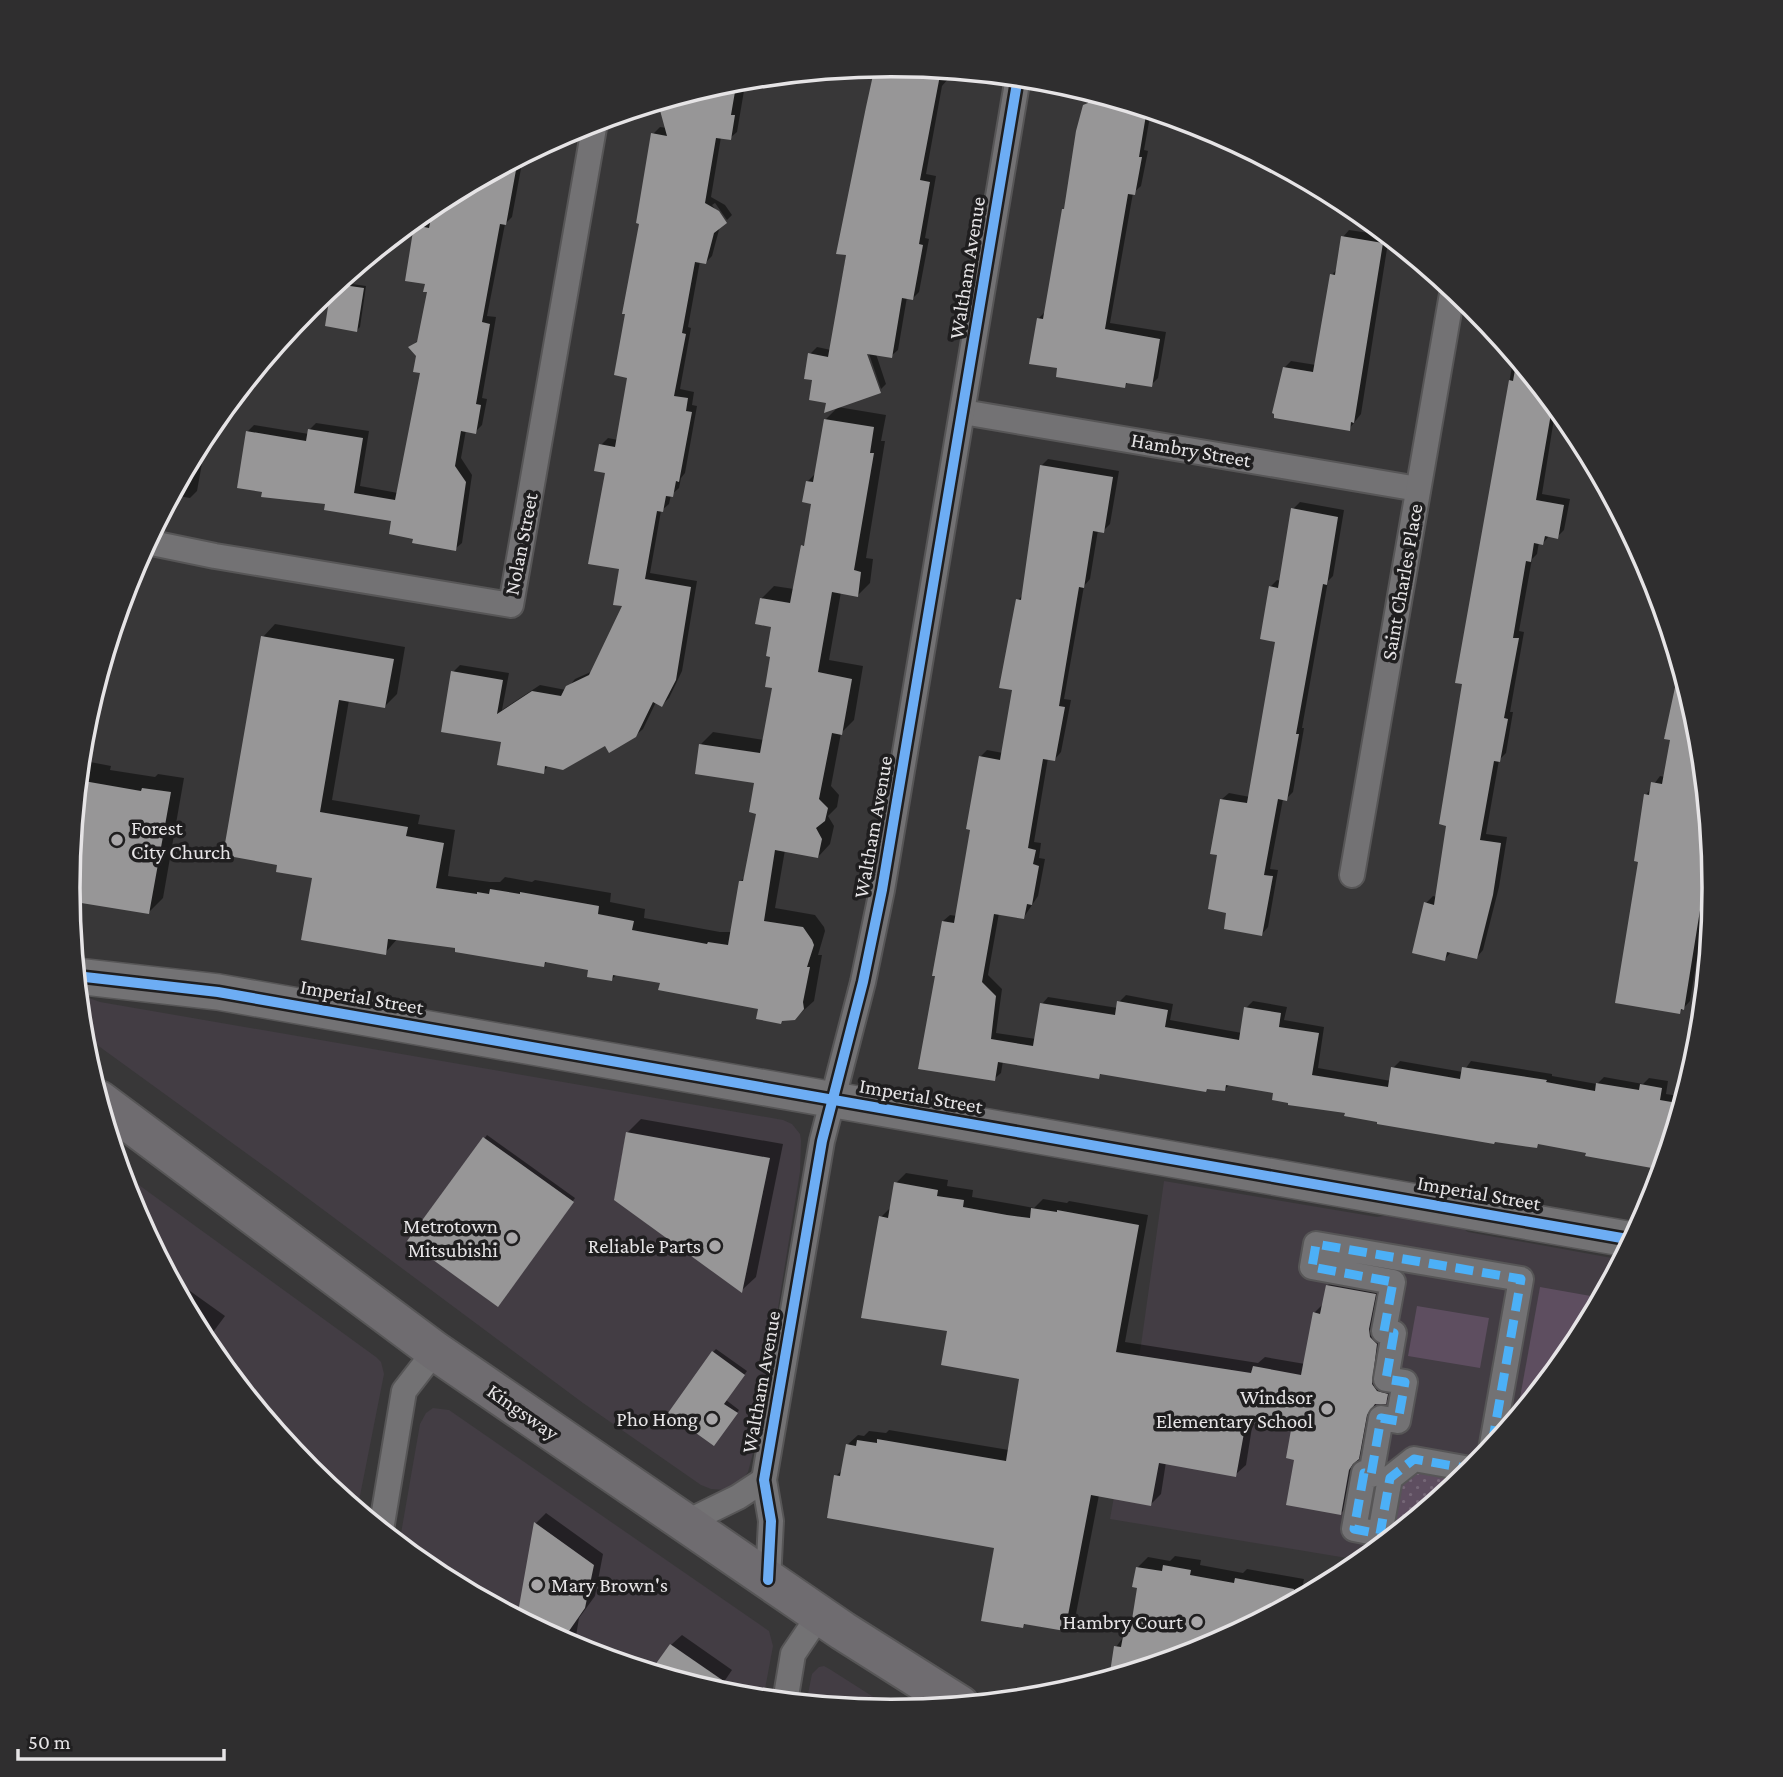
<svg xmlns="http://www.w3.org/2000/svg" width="1783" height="1777" viewBox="0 0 1783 1777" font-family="'Crimson Pro',serif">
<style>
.built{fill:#433d44}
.green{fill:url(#green-dots)}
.pitch{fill:#5e4e60}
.shadow{fill:#0007}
.building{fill:#979697}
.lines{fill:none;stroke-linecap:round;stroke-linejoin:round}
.street-casing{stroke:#575657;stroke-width:28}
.secondary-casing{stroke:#575657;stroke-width:38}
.primary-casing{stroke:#575657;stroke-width:42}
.street{stroke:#737274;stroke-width:24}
.secondary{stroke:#737274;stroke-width:35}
.primary{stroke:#6f6c70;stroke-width:38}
.quiet{stroke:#4cb0f7;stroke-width:9;stroke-dasharray:18 9;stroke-linecap:butt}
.cycleway-casing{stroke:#1f1e1f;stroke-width:15}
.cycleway{stroke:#6dadf4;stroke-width:10}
.poi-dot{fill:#a9a7a9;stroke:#1f1e1f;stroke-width:2.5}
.labels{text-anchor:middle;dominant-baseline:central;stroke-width:7;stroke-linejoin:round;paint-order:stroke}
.street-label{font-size:21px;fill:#e6e4e6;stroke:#1f1e1f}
.poi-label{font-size:21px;fill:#e6e4e6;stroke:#1f1e1f;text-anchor:end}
.rim{fill:none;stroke:#e6e4e6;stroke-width:3.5}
</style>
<defs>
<pattern id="green-dots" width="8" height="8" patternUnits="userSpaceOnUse" patternTransform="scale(1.75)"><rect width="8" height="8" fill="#5e4e60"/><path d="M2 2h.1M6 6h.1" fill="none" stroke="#756777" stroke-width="1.8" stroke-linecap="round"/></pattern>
</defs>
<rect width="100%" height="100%" fill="#383738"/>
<g class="built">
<path d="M78,994L100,1002L783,1120L792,1124L800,1134L801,1141L800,1172L757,1438L748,1472L743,1479L726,1490L711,1489L701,1485L583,1403L286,1182L82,1034Z"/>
<path d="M121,1172L376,1357L381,1362L384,1374L357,1511L309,1471L206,1346L130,1203Z"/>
<path d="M1164,1181L1377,1217L1394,1214L1457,1224L1468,1232L1623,1260L1576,1346L1474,1471L1365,1561L1110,1519L1141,1345Z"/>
<path d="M433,1408L449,1410L769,1631L773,1646L763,1700L730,1696L576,1649L434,1573L399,1545L420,1424L426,1413Z"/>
<path d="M824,1666L831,1670L897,1712L806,1704L812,1674L819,1667Z"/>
</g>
<path class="green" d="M1414,1459L1469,1475L1394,1536L1380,1534L1390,1478Z"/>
<g class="pitch">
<path d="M1540,1287L1602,1298L1576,1346L1516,1420Z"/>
<path d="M1417,1306L1489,1318L1480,1368L1408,1356Z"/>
</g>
<g class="shadow">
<path d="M892,65L950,71L948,79L942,86L926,174L936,176L925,238L929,239L919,292L913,298L907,297L898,350L891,356L876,354L886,384L881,389L866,345L862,346L878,390H881L828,402L814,379L810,354L817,347L831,350L876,66Z"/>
<path d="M746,79L737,132L730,138L721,137L711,197L725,205L732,215L727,220L715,203L712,205L725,222L720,226L712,256L706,262L700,261L688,327L691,328L680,389L694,392L692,405L697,406L685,473L681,478L679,488L671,495L669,504L661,511L650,573L697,581L682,671L669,698L662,705L656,702L643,729L635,736L606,743L549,765L543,772L503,741L453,672L460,665L509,673L502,710L540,685L566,690L575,679L593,671L625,605L607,472L601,445L608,438L618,440L629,377L641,223L653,134L660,127L667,128L660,102L731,81Z"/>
<path d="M1099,95L1151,111L1144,150L1148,151L1141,186L1133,193L1110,323L1166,332L1158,378L1151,385L1129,381L1124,387L1059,367L1038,319L1046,311Z"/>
<path d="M514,161L522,163L512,217L505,224L487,316L496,317L482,398L487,399L482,425L475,432L466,430L461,458L472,475L462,543L455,549L415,537L394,520L327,503L247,432L254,425L309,434V430L316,423L369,431L360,486L398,493L422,372L417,356L410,347L420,339L429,291L416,226L422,219L432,221L435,203Z"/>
<path d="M1349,230L1389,236L1361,414L1349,429L1284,368L1291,361L1316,365L1332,275L1337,269L1343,237Z"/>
<path d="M339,282L366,286L360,327L357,330L327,325L333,286Z"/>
<path d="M1514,355L1556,406L1542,494L1570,499L1564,530L1557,537L1550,535L1543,543L1539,542L1537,554L1532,559L1519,631L1524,632L1510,712H1513L1506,753L1499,760L1486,834L1507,837L1499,887L1483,950L1477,957L1452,951L1445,959L1426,903L1433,896L1437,897L1448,825L1464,683L1457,681Z"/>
<path d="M838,407L886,415L881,441H885L866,558L873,559L870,583L858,595L841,592L829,660L863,666L854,720L841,733L831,786L839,795L837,807L828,816L834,826L830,844L818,857L785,850L775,908L815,915L824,927L825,931L818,955H822L814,1001L794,1019L662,982L617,974L612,979L590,968L548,961L544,965L457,947L398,938L385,953L314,877L263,637L275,624L405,647L397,694L385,706L349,700L332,800L420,815L418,824L455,830L448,876L490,882H500L505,877L532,882L535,880L611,893L610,902L645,909L644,918L720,932H732L740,882L746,876L758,812L756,781L701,744L713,732L764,740L774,686L773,626L762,598L774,586L794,589L803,546L806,542L813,502L807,482L816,473L825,420Z"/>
<path d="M208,430L197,491L190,498L172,495Z"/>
<path d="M1048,459L1119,471L1110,524L1103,531L1098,530L1090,579L1084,586L1064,699L1071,700L1061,752L1055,759L1048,758L1034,842L1041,843L1039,858L1045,859L1038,896L1024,917L999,913L988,975L1002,989L996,1033L1036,1039L1042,1004L1048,997L1118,1008L1119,1002L1126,995L1173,1004L1170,1020L1242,1033L1246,1008L1253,1001L1287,1007L1284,1020L1324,1027L1318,1068L1391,1081L1393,1068L1400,1061L1463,1072L1471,1061L1552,1074V1076L1597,1084L1604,1077L1643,1084L1649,1078L1668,1081L1666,1094L1685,1097L1663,1168L1540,1143L1536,1146L1379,1121L1275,1091L1230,1084L1224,1090L1102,1073L1098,1077L1003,1061L1001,1073L994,1079L937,975L943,921L950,915L957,916L972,828L980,757L987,750L1003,753L1015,689L1018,600L1024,594L1042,465Z"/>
<path d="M1300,502L1344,510L1333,576L1328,581L1302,728H1304L1293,792L1286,799H1283L1270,869L1278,870L1268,927L1262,934L1228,911L1219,854L1222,799L1229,793L1250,797L1277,641L1270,587L1277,580L1281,581L1293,509Z"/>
<path d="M1681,668L1699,728L1713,871L1711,873L1690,1001L1679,1013L1640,860L1646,795L1660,776L1665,777L1672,738L1666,737Z"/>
<path d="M85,761L111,766L110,770L155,777L158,774L184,778L163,898L149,912L69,899L68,888L80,766Z"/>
<path d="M641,1119L783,1144L756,1277L742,1290L627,1133Z"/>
<path d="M487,1135L575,1198L501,1302L410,1241Z"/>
<path d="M906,1173L948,1180L947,1186L973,1190L972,1197L1018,1205L1034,1208L1043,1199L1067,1203L1069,1201L1148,1215L1125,1342L1258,1363L1265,1357L1305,1364L1314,1313L1324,1303L1327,1286L1338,1275L1385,1284L1396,1392L1385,1402L1376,1403L1368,1447L1359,1459L1351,1503L1341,1513L1296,1458L1293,1428L1253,1421L1246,1465L1235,1475L1166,1462L1161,1494L1151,1504L1099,1495L1075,1619L1064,1629L1026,1623L1023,1626L996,1546L836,1476L843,1469L847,1445L858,1435L864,1436L869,1431L886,1433L889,1430L1009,1450L1021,1378L949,1330L881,1217L892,1206L896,1183Z"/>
<path d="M169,1276L225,1316L205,1343Z"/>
<path d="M716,1349L747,1371L726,1400L739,1410L717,1441L713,1352Z"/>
<path d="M546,1513L603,1554L595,1596L579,1618L574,1648L519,1619L536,1523Z"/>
<path d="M1175,1556L1201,1560L1200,1565L1243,1573L1247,1569L1304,1579L1303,1584L1323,1588L1206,1650L1117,1677L1116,1647L1133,1624L1139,1586L1138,1567L1148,1557L1170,1561Z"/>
<path d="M682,1635L732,1670L717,1692L652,1673L671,1645Z"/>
</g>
<g class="building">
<path d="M892,65L941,70L920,180L930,182L919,244L923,245L913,300L902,298L892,358L867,354L881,393L824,413L826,403L809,400L812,380L804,379L808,353L828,357L846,255L836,254L866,107L875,66Z"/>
<path d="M731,80H737L731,115H735L731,140L716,138L705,203L719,211L727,223L714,233L706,264L695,262L682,333L686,334L674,396L688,398L686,411L692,412L679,482L676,481L673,497L666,496L663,512L657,511L645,579L691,587L676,680L662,707L653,702L636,737L609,753L605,746L563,770L545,766L544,774L497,765L501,742L441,732L451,671L503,680L497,714L532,691L561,696L566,686L589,675L622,606L613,605L619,569L588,564L605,473L594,471L599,444L615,447L627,378L614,375L625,314H622L639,224L636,223L651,133L667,136L658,103Z"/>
<path d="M1090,92L1147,109L1139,157H1142L1135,195L1128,194L1105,329L1160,339L1152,387L1126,383L1125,388L1056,377L1057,368L1029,364L1037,318L1043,319L1062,209H1064L1076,131L1083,105L1088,103Z"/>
<path d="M518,159L506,225L500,224L482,322L490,324L476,404L481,405L476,434L461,431L455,466L466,482L456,551L412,543L413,539L389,534L391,521L324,510L325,504L261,497L262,492L237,488L246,431L306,441L308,429L363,438L354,493L395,500L420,373L413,372L416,356L408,347L417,342L427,292H423L425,284L405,281L414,225L429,228L434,203Z"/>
<path d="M1341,236L1383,243L1354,423L1351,422L1350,431L1274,418V414L1272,413L1283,367L1313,372L1330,274L1335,275Z"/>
<path d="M336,284L364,288L357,332L325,326L331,288Z"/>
<path d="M1517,358L1553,402L1536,500L1564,505L1558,539L1545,536L1543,545L1534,543L1531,562L1526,561L1513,638H1519L1504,718L1508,719L1500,762L1494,761L1480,840L1501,843L1493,895L1477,959L1447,952L1445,961L1412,953L1424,902L1434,905L1446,826L1439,824L1462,684L1455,683L1509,380L1513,381Z"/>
<path d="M824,419L874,427L870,453H874L854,570L861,572L858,597L832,592L818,672L852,679L842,735L832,733L819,799L828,808L825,821L816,828L822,839L818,858L775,850L764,921L803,927L812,940L814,945L807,967H810L803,1002L804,1009L795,1020L782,1021L781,1024L756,1019L758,1009L658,990L660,983L613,975L612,981L587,977L588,970L545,962L544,967L455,952V948L388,939L386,955L301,940L312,878L276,872L277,865L223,855L261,636L394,659L385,708L339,700L320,812L408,827L406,836L444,843L436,888L477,894V892L489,894L490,889L520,894V892L599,906L598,914L634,921L632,930L707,944L708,942L728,945L739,881H743L756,814L749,812L754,783L695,774L699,744L760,753L772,688L765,687L770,657L766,656L771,627L755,624L760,598L790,603L801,545L804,546L811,504L802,502L806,481L813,482Z"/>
<path d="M1040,465L1113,477L1104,533L1093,531L1084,588L1079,587L1059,706L1065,707L1055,761L1043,759L1028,848L1036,850L1033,864L1039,866L1032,905L1027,904L1024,919L994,914L982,982L996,996L991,1039L1033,1046L1040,1003L1115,1015L1117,1001L1168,1010L1165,1027L1239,1040L1244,1007L1281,1013L1279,1027L1319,1033L1312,1075L1388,1087L1391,1067L1460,1079L1462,1067L1547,1080L1546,1082L1595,1091L1596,1083L1639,1090L1640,1084L1662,1088L1660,1100L1683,1104L1663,1170L1585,1156L1586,1153L1538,1144L1537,1148L1495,1142L1494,1144L1377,1124V1122L1344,1116L1345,1113L1288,1105V1103L1272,1100L1273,1093L1226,1085L1225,1091L1207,1089L1206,1092L1100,1074L1099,1079L998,1062L995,1081L918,1069L935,976H932L942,921L954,923L970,830L966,829L979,756L1000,760L1012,690L999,688L1016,599L1021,600Z"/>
<path d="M1291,508L1338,517L1327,585L1323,584L1296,734H1299L1287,801L1278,799L1264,875L1273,876L1262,936L1224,929L1226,913L1208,909L1217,855L1210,854L1220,799L1247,803L1275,642L1260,639L1269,586L1278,588Z"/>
<path d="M1680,664L1699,728L1714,873L1705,879L1684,1010L1681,1009L1680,1014L1615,1003L1638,862L1634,861L1644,794L1649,795L1651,782L1662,784L1670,740L1664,739Z"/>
<path d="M78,780L141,791L142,788L171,792L149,914L69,901L68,888Z"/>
<path d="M626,1132L770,1158L742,1293L614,1200Z"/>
<path d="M483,1137L574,1202L498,1307L407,1241Z"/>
<path d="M894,1182L938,1190L937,1196L964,1200L963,1207L1007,1215L1030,1218L1031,1208L1057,1212V1210L1139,1225L1116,1352L1251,1373L1253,1366L1301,1375L1313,1312L1320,1314L1326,1285L1376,1294L1369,1329L1370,1337L1377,1344L1372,1384L1377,1391L1388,1394L1386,1404H1375L1367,1415L1359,1459L1353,1464L1349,1470L1341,1515L1286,1505L1294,1460L1286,1458L1291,1430L1246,1422L1236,1477L1159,1463L1151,1506L1091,1495L1065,1631L1024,1624L1023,1628L981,1621L994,1548L827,1518L834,1475L840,1476L846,1444L856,1446L857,1440L877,1443V1439L1006,1461L1019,1379L941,1365L947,1331L861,1318L879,1216L888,1218Z"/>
<path d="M712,1351L745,1375L724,1404L738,1413L714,1446L668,1413Z"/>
<path d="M534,1522L594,1565L585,1608L569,1631L566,1644L517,1618Z"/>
<path d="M1163,1565L1191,1570L1190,1575L1234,1583L1235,1578L1294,1589L1291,1604L1206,1650L1109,1679L1114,1646L1121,1647L1124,1631L1130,1632L1137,1588L1132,1587L1136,1567L1162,1571Z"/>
<path d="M670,1644L744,1695L743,1698L730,1696L650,1672Z"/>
</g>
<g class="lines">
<defs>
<g id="street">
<path d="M963,412L1418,489"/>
<path d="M147,542L215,556L511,605L595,122"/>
<path d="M1352,875L1453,288"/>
<path d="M1469,1475L1470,1469L1414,1459L1390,1478L1380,1534L1354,1529L1364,1473L1371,1475L1381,1418L1398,1421L1405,1382L1386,1379L1394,1333L1384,1331L1393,1282L1312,1267L1316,1244L1521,1279L1491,1450"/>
<path d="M685,1523L738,1497L764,1480"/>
<path d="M381,1530L404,1391L435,1351"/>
<path d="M768,1580L771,1521L764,1480L822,1141L863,982L882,890L1018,77"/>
<path d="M785,1702L793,1654L820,1614"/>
</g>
<path id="secondary" d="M76,976L218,992L1633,1240"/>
<path id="primary" d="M99,1100L435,1351L843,1631L960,1705"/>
</defs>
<use href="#street" class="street-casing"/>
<use href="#secondary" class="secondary-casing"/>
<use href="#primary" class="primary-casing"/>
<use href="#street" class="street"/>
<use href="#secondary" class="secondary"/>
<use href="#primary" class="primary"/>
<path class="quiet" d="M1469,1475L1470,1469L1414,1459L1390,1478L1380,1534L1354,1529L1364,1473L1371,1475L1381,1418L1398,1421L1405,1382L1386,1379L1394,1333L1384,1331L1393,1282L1312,1267L1316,1244L1521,1279L1491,1450"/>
<defs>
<g id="cycleway">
<path d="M76,976L218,992L1633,1240"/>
<path d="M768,1580L771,1521L764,1480L822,1141L863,982L882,890L1018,77"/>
</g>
</defs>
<use href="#cycleway" class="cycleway-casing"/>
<use href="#cycleway" class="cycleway"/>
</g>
<g class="poi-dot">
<circle cx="117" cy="840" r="7"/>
<circle cx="512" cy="1238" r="7"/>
<circle cx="715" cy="1246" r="7"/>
<circle cx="1327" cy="1409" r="7"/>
<circle cx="712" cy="1419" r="7"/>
<circle cx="537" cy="1585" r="7"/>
<circle cx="1197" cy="1622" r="7"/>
</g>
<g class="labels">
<g class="street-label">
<text transform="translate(967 268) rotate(-81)">Waltham Avenue</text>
<text transform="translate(1191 450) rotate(10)">Hambry Street</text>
<text transform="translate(521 544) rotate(-79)">Nolan Street</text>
<text transform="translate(1402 582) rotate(-80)">Saint Charles Place</text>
<text transform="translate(873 827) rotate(-80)">Waltham Avenue</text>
<text transform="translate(362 997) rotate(10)">Imperial Street</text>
<text transform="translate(921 1096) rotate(10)">Imperial Street</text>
<text transform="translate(1479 1193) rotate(10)">Imperial Street</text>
<text transform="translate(761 1382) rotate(-80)">Waltham Avenue</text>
<text transform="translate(523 1412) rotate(35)">Kingsway</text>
</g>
<g class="poi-label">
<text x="131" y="828" text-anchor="start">Forest<tspan x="131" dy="24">City Church</tspan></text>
<text x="498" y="1226">Metrotown<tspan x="498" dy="24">Mitsubishi</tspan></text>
<text x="701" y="1246">Reliable Parts</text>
<text x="1313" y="1397">Windsor<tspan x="1313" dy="24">Elementary School</tspan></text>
<text x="698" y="1419">Pho Hong</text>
<text x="551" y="1585" text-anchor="start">Mary Brown's</text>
<text x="1183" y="1622">Hambry Court</text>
</g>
</g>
<path d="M0 0H1783V1777H0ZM80 888a811 811 0 1 1 1622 0a811 811 0 1 1-1622 0Z" fill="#2f2e2f" fill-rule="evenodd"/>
<path class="rim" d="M80 888a811 811 0 1 1 1622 0a811 811 0 1 1-1622 0Z"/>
<path d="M18 1749v10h206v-10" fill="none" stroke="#e6e4e6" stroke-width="3.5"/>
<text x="28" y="1749" font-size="21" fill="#e6e4e6" stroke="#1f1e1f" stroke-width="5" paint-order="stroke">50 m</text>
</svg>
